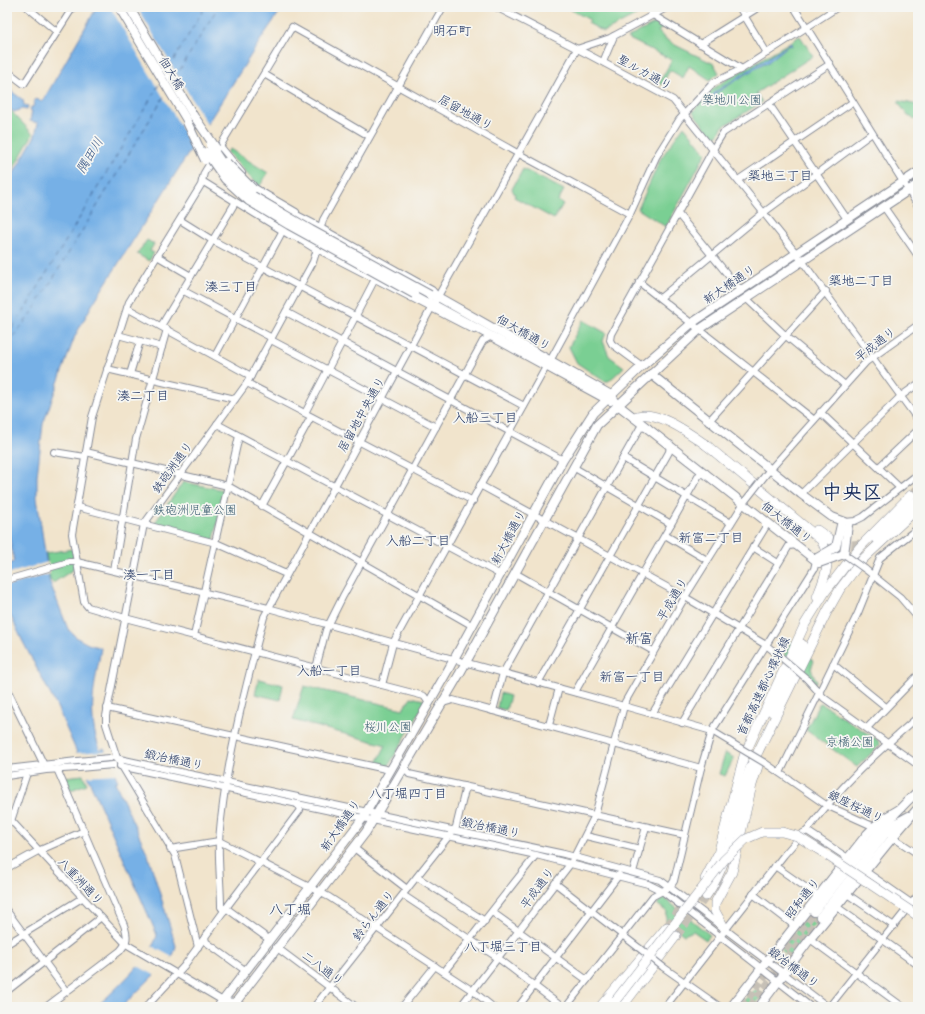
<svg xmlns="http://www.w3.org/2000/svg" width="925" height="1014" viewBox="0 0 925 1014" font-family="'Patrick Hand','Klee One',sans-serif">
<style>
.green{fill:#7acf93;stroke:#4a7f78}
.water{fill:#76b0e6;stroke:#4870a2}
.pier{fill:#f1e4cc}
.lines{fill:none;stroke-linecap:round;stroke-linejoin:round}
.ferry{stroke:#365687;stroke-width:1;stroke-dasharray:5 4;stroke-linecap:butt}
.major-tunnel{stroke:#c6c0b6;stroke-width:8;stroke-dasharray:8 4;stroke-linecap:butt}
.highway-tunnel{stroke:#c6c0b6;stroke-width:9;stroke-dasharray:9 4.5;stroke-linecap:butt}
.minor-casing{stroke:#868a95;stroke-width:8}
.major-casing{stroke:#868a95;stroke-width:10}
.highway-casing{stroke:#868a95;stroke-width:10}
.minor{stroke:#fff;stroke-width:6}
.major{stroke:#fff;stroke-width:8}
.highway{stroke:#fff;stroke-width:9}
.minor-bridge-casing{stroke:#868a95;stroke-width:8;stroke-linecap:butt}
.major-bridge-casing{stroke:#868a95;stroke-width:10;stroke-linecap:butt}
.highway-bridge-casing{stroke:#868a95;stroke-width:10;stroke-linecap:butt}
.minor-bridge{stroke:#fff;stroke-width:6}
.major-bridge{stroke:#fff;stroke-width:8}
.highway-bridge{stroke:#fff;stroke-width:9}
.labels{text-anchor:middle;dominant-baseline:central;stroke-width:3.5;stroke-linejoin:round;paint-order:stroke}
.street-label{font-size:12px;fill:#1b2f5e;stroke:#f6f6f2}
.park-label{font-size:12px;fill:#33576b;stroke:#f6f6f2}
.neighbourhood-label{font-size:13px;fill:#1b2f5e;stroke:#f6f6f2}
.water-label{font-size:13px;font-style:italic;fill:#365687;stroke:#f6f6f2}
.quarter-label{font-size:14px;fill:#1b2f5e;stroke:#f6f6f2}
.town-label{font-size:20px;font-weight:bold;fill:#1b2f5e;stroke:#f6f6f2}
</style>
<rect width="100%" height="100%" fill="#f6f6f2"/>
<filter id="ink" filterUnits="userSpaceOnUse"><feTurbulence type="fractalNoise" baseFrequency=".025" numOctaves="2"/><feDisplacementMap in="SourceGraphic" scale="8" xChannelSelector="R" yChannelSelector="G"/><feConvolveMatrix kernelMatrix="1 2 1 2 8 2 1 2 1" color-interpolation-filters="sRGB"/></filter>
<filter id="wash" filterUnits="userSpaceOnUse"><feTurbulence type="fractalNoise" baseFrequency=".012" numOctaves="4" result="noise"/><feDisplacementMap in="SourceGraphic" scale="16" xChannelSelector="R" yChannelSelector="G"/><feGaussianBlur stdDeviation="0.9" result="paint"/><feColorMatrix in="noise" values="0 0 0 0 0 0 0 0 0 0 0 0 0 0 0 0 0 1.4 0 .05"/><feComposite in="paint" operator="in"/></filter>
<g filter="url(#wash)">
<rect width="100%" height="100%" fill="#f1e4cc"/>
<g class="green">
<path d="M566,7H635L638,10L642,7L645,11L604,32L588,23L590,20Z"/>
<path d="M656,23L663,28L658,31L665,39L677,46L714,64L719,73L710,80L689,66L683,78L670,70L662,85L659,83L672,60L627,38Z"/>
<path d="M800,36L813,56L756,93L762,102L722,127L718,135L713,138L693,112L705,95L721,83Z"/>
<path d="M899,101L918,105V120L908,116L898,102Z"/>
<path d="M7,107L33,134L7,180Z"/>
<path d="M684,126L706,153L666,227L638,209L661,158Z"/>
<path d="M230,149L268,173L259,187L227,152Z"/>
<path d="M523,169L564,190L558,201L563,204L554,219L514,197L515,195L512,189Z"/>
<path d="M147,240L154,244L150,251L154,253L149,261L137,254Z"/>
<path d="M583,320L606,333L603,341L609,356L624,367L609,381H604L577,363L569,347Z"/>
<path d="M183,482L224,490L214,540L154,524Z"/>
<path d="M73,549L74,569L53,583L50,580L46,553Z"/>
<path d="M791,641L814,661L811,669L817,682L816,683L784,655Z"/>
<path d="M259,679L283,685L280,700L255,694Z"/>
<path d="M304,686L403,709L411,697L424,700L425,702L388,767L376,765L386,745L293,720Z"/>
<path d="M500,693L510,696L506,710L497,708Z"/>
<path d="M821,703L879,741L880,745L857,767L806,730L819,704Z"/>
<path d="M725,753L734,758L725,776L719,774Z"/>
<path d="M83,775L87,784L71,790L65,777Z"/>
<path d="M663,897L710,935L706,940L693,931L684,935L666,921L667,912L657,904Z"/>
<path d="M811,911L822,920L810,929L789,956L781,950Z"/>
<path d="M756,989L763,995L753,1007L738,1006Z"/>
</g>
<g class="water">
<path d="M97,7H283L263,36L92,305L75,336L43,424L37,476V498L49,580L68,629L77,638L88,644L101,648C95,685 86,713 100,750L104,748L118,781L115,782L148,855L176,946L173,956L122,1007H96C112,993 154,954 157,935L57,707L22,640L7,608V562L12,563L14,561L7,525V185L35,136L38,123L30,121L32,111H30L31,107H33L35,99L42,101L44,99Z"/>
<path d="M791,43L792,46L789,45L767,63H764L716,93L713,102L709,101L715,92Z"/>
<path d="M7,88L23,100L24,105L28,106L27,110L22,109L14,112L7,106Z"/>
</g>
<g class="pier">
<path d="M110,7H137L208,126L194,149Z"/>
<path d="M48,562L50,574L7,586V574Z"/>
<path d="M106,751L116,774L86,776L75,753Z"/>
<path d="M152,946L172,957L156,976L136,965Z"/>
</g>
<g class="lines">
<g class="ferry">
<path d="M169,68L205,7"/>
<path d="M175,78L218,7"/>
<path d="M7,335L24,311L160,83"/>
<path d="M7,344L32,313L166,93"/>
</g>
</g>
</g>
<g filter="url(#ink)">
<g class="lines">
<g class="major-tunnel">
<path d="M741,1007L814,912"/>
<path d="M750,1007L820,917"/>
</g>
<g class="highway-tunnel">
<path d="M911,495L918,489"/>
<path d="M838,543L854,545L867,543"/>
<path d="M667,927L682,907"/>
<path d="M676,936L706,896"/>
</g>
<defs>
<g id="minor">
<path d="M27,7L57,32"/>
<path d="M496,7L591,56L673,100L803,262L918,420"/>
<path d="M648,7L653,15L742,69"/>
<path d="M739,7L767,53"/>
<path d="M794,7L918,206"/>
<path d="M700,44L759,7"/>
<path d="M603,62L614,36"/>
<path d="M7,71L24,84L73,7"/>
<path d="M264,74L369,136"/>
<path d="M769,104L847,219"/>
<path d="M543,111L577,49L610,38L668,7"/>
<path d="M220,146L242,173"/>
<path d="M738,180L853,102"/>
<path d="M202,181L291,236"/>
<path d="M252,184L255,188L296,212"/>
<path d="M884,207L918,256"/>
<path d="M678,214L741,291"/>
<path d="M180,220L212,240L524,406"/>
<path d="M319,227L432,290L438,297"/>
<path d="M320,231L323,220L443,7"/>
<path d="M315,248L474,330"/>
<path d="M157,256L191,276"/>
<path d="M639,282L813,419"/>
<path d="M182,290L272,338"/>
<path d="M660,298L763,213L872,133"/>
<path d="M747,299L786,336L845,385"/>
<path d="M127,308L251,376"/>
<path d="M286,312L563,460"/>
<path d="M161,326L235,203"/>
<path d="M118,335L162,347"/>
<path d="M271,340L436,427"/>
<path d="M215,356L282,232"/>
<path d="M550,361L630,214L656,157L679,120L713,83L742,69L838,7"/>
<path d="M642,366L612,344L610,340L611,334L716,144L723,133L830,64"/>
<path d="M107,369L235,399"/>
<path d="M130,374L140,341"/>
<path d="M247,383L473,501"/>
<path d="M820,412L900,488"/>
<path d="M305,413L375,279"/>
<path d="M708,422L826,291"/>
<path d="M217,424L501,575"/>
<path d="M54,452L85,457"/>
<path d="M86,452L228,486L473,626"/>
<path d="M623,458L731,523"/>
<path d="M573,467L671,524"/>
<path d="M879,467L918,430"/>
<path d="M768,472L866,362L918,325"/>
<path d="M480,485L685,597L766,645L782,658"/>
<path d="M801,494L901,396L918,384"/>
<path d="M262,506L311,417"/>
<path d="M77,507L216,543L286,574"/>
<path d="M845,522L855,521L863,517L918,474"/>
<path d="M665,535L707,560"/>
<path d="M753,547L778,563"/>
<path d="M865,569L900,597L918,618"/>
<path d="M114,570L136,439L167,329"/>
<path d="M515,573L653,651"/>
<path d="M7,580L69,562H77L268,608L631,708L712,731L740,748"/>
<path d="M194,636L239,436"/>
<path d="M833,664L886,707"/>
<path d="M316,668L326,630L343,596L483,341L490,337"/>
<path d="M807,679L824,698L918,765"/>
<path d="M538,683L669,452L670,444"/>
<path d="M382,685L393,643L546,367"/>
<path d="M7,689L43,763"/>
<path d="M575,692L699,475L706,473"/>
<path d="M429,703L424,696L125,618L88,607L84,602L72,534L92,417L129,302L201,185L204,173L292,27L519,154L630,214"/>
<path d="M443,703L453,700L701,768"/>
<path d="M107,708L390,770"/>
<path d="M493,711L503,673L623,458L640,428L648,427"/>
<path d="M652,714L765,528V521"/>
<path d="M682,723L789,546L796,545"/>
<path d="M549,725L559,688"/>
<path d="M868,727L918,675"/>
<path d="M115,758L564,854L660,880L828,1007"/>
<path d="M765,763L826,805L877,828"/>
<path d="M120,766L536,855L648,884L662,891L811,1007"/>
<path d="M405,766L409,774L685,835"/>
<path d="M7,769L77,761"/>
<path d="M780,773L858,613L880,558L918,528"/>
<path d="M7,776L46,770L79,768"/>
<path d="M7,816L126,944L223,1001L236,1002L243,1007"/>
<path d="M11,821L27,773"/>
<path d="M807,831L848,858"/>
<path d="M586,836L640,849"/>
<path d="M891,836L918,854"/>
<path d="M354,848L407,889"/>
<path d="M170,849L219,841L329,897L473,991L493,1007"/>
<path d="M775,866L818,896"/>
<path d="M7,868L38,851L84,831"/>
<path d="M865,871L911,903"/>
<path d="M633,872L646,827"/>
<path d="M417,877L485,921"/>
<path d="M555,883L639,948"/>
<path d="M753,894L795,926"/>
<path d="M847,894L894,926"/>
<path d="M403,895L498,958L562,1007"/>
<path d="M837,907L918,965"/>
<path d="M7,911L66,991"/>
<path d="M224,911L221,907C221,885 218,862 219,840C225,765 245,689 264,617L428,314L540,115"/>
<path d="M492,912L587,980"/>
<path d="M205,937L206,942L246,971"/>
<path d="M810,939L903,1007"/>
<path d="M270,940L226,908L300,810L297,804"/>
<path d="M7,944L82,898"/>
<path d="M198,947L175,855L117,758L106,724V716L144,524L247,383L313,262L318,246"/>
<path d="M276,947L356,1007"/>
<path d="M663,967L720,1007"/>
<path d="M444,972L536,855"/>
<path d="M7,991L100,918"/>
<path d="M46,1007L120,951C128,942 128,936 124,925L57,769"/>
<path d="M146,1007L184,966L226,908"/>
<path d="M314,1007L456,827L465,790L463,786"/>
<path d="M402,1007L435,966"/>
<path d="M460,1007L571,863L595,815L625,702L685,597L745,501"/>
<path d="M518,1007L619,875"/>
<path d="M566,1007L653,896L670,887L674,881L701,768L712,731L814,569L816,561"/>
<path d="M665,1007L784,855L803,833L807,831C838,788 877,752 918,717"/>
<path d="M829,1007L918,895"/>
</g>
<g id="major">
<path d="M119,7L191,127"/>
<path d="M129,7L199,125"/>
<path d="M289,212L320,228"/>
<path d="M282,227L317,249"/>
<path d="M414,294L610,401"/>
<path d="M430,295L438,297L611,395L618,405L819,563"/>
<path d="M651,374L801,494L832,517L845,522L848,525"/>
<path d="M814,912C847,871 879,827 918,791"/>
<path d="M820,917L886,833L898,822L909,816"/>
<path d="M218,1007L363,818L448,670L563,460L593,413L642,366L692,323L918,172"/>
<path d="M232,1007L366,832L460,673L597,425L700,329L918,184"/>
<path d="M731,1007L867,834L881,820L898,810"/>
<path d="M759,1007L810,939L893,837L918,808"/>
</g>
<g id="highway">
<path d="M634,417C655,407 692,435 709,447"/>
<path d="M705,444L821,540C833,560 825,577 817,597"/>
<path d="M817,530L831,540"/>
<path d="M875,538L916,502"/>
<path d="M772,712L802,644"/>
<path d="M705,879L718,854L744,756L805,624L825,592L859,548L911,495"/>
<path d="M706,896C734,857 734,809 751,766L827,612L840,589L863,559L918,508"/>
<path d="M725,929L715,911V903L732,872L752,785L759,763"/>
<path d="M600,1007L667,927"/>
<path d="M610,1007L616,1000"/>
<path d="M622,1007L676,936"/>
</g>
</defs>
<use href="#minor" class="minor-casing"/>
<use href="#major" class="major-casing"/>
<use href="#highway" class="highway-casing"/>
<use href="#minor" class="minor"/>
<use href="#major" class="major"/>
<use href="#highway" class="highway"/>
<defs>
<g id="minor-bridge">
<path d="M745,501L767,473"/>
<path d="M844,554L865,569"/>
<path d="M782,658L807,679"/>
<path d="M740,748L765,763"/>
<path d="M77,761L110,758"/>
<path d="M79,768L113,765"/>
<path d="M639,948L663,967"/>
</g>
<g id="major-bridge">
<path d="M196,119L216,148"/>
<path d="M187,122L205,160"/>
<path d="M210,145L230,175L253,196L311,230L430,295"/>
<path d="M206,152L225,179L249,201L289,225L414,294"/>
<path d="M226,162L253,189"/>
<path d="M844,554L848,525"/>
<path d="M817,558L836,547L841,525"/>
<path d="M819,563L844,554"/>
</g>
<g id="highway-bridge">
<path d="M828,856L918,916"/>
<path d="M616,1000L724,860L746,839L762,832H782L797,836L824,853"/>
</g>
</defs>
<use href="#minor-bridge" class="minor-bridge-casing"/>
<use href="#major-bridge" class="major-bridge-casing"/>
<use href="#highway-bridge" class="highway-bridge-casing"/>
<use href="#minor-bridge" class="minor-bridge"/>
<use href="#major-bridge" class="major-bridge"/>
<use href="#highway-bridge" class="highway-bridge"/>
</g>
</g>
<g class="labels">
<g class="street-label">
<text transform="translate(645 72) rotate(29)">聖ルカ通り</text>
<text transform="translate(172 73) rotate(59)">佃大橋</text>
<text transform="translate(466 112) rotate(29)">居留地通り</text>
<text transform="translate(729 284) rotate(-34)">新大橋通り</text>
<text transform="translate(524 332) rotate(30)">佃大橋通り</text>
<text transform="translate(875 344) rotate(-38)">平成通り</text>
<text transform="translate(361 414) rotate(-61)">居留地中央通り</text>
<text transform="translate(172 467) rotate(-54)">鉄砲洲通り</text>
<text transform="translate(787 522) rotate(38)">佃大橋通り</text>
<text transform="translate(508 537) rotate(-62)">新大橋通り</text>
<text transform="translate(672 599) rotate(-59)">平成通り</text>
<text transform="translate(763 686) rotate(-65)">首都高速都心環状線</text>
<text transform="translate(174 759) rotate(12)">鍛冶橋通り</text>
<text transform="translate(856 806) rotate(26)">銀座桜通り</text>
<text transform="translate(340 825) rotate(-55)">新大橋通り</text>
<text transform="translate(491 827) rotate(12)">鍛冶橋通り</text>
<text transform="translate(81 881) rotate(47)">八重洲通り</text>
<text transform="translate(537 888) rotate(-53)">平成通り</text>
<text transform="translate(802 898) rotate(-52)">昭和通り</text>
<text transform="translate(373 915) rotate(-52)">鈴らん通り</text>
<text transform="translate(794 967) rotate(37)">鍛冶橋通り</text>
<text transform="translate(323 968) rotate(37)">二八通り</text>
</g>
<g class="park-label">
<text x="732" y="99">築地川公園</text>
<text x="195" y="509">鉄砲洲児童公園</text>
<text x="388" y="726">桜川公園</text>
<text x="850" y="741">京橋公園</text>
</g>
<g class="neighbourhood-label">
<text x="452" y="30">明石町</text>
<text x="780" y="175">築地三丁目</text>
<text x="861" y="280">築地二丁目</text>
<text x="231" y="286">湊三丁目</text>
<text x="143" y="395">湊二丁目</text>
<text x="485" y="417">入船三丁目</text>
<text x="711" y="537">新富二丁目</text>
<text x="418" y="540">入船二丁目</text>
<text x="149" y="574">湊一丁目</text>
<text x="329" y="670">入船一丁目</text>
<text x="632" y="676">新富一丁目</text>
<text x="408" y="793">八丁堀四丁目</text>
<text x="503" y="946">八丁堀三丁目</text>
</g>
<g class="water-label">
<text transform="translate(89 155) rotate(-59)">隅田川</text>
</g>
<g class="quarter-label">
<text x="639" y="637">新富</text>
<text x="290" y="908">八丁堀</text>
</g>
<g class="town-label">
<text x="852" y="491">中央区</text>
</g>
</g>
<rect width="925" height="1014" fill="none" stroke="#f6f6f2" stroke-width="24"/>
</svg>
